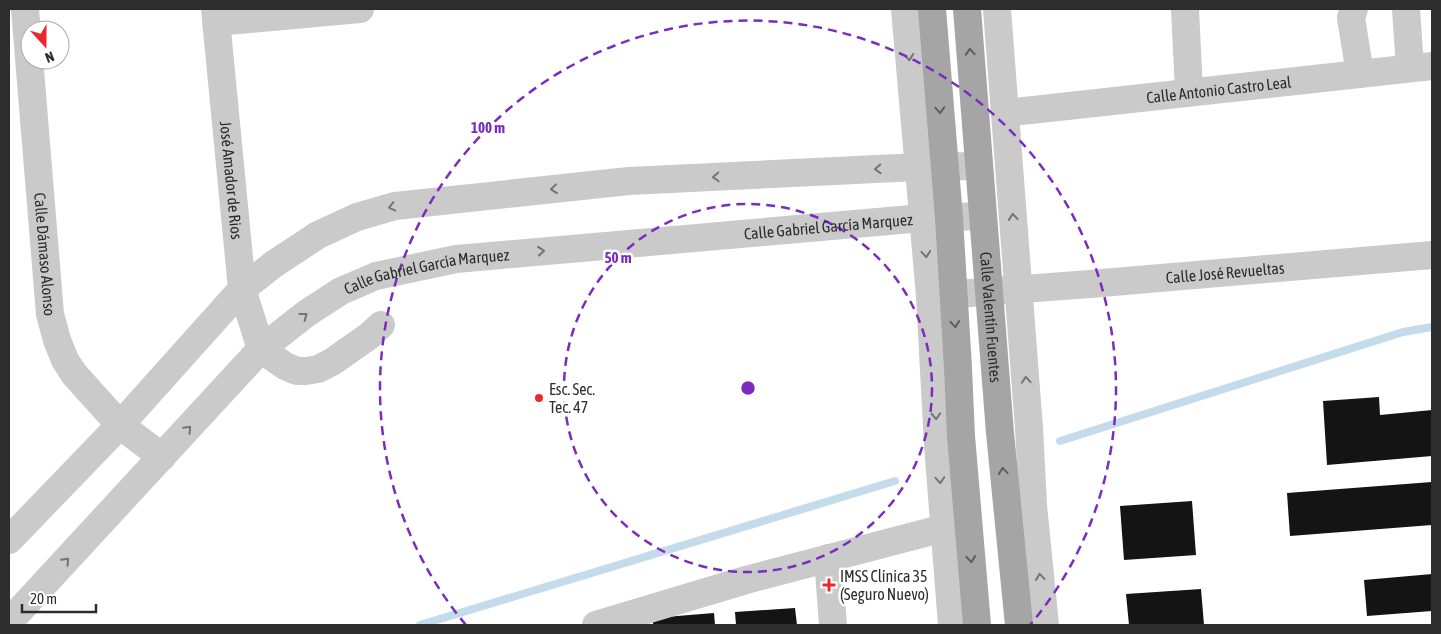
<svg xmlns="http://www.w3.org/2000/svg" width="1441" height="634" viewBox="0 0 1441 634" font-family="'Asap Condensed',sans-serif">
<style>
.lines{fill:none;stroke-linecap:round;stroke-linejoin:round}
.stream{stroke:#c4dbec;stroke-width:8}
.building{fill:#141414}
.minor{stroke:#cacaca;stroke-width:28}
.major{stroke:#a5a5a5;stroke-width:28}
.oneway{stroke:#5d5d5d}
.oneway2{stroke:#747474}
.ring{fill:none;stroke:#7b2cbf;stroke-width:2.5;stroke-dasharray:9 6}
.poi-dot{fill:#eb2830;stroke:#fff;stroke-width:2}
.labels{text-anchor:middle;dominant-baseline:central;stroke-width:5;stroke-linejoin:round;paint-order:stroke}
.street-label{font-size:16px;fill:#2d2d2d;stroke:#fff}
.poi-label{font-size:16px;fill:#2d2d2d;stroke:#fff;text-anchor:start}
.centre{fill:#7b2cbf;stroke:#fff;stroke-width:2.5}
.ring-label{font-size:15px;text-anchor:middle;font-weight:bold;fill:#7b2cbf;stroke:#fff;stroke-width:5;stroke-linejoin:round;paint-order:stroke}
</style>
<rect width="100%" height="100%" fill="#fff"/>
<g class="lines">
<g class="stream">
<path d="M1060,441L1403,332L1432,327"/>
<path d="M420,625L895,481"/>
</g>
</g>
<g class="building">
<path d="M1379,397L1380,415L1432,410V456L1327,465L1323,401Z"/>
<path d="M1432,482V525L1290,536L1287,493Z"/>
<path d="M1192,501L1196,555L1124,560L1120,506Z"/>
<path d="M1432,574V611L1367,616L1364,580Z"/>
<path d="M1201,589L1204,625H1129L1126,594Z"/>
<path d="M795,608L797,625H736L735,612Z"/>
<path d="M714,613L715,625H653V618Z"/>
</g>
<g class="lines">
<g class="minor">
<path id="s1" d="M25,9L50,314L57,340L65,360L74,374L120,425L162,457"/>
<path id="s2" d="M215,9L242,289L261,349L285,366L297,371H306L318,369L332,362L369,336L381,325"/>
<path d="M905,9L930,296L938,445L952,625"/>
<path d="M997,9L1029,428L1033,505L1045,625"/>
<path d="M1185,9L1189,92"/>
<path d="M1354,9L1351,18L1360,74"/>
<path d="M1406,9L1410,68"/>
<path d="M216,22L360,9"/>
<path id="s3" d="M1005,113L1432,66"/>
<path id="s4" d="M930,296L1090,284L1432,255"/>
<path d="M9,540L120,425L242,289L274,264L318,235L357,217L395,206L629,181L918,167L979,166"/>
<path d="M828,558L833,625"/>
<path id="s5" d="M9,622L261,349L307,313L341,291L376,276L456,259L923,218L983,216"/>
<path d="M596,625L746,580L944,528"/>
</g>
<g class="major">
<path d="M932,9L949,218L958,368L961,436L977,625"/>
<path id="s6" d="M967,9L1000,433L1019,625"/>
</g>
</g>
<defs><path id="oneway-chevron" d="M-2-3.5L2.5 0L-2 3.5" fill="none" stroke-width="1.6" stroke-linecap="round" stroke-linejoin="round" transform="scale(1.25)"/></defs>
<g class="oneway">
<use href="#oneway-chevron" transform="translate(970 52) rotate(-94)"/>
<use href="#oneway-chevron" transform="translate(940 110) rotate(86)"/>
<use href="#oneway-chevron" transform="translate(955 324) rotate(85)"/>
<use href="#oneway-chevron" transform="translate(1003 471) rotate(-95)"/>
<use href="#oneway-chevron" transform="translate(971 559) rotate(85)"/>
</g>
<g class="oneway2">
<use href="#oneway-chevron" transform="translate(909 57) rotate(85)"/>
<use href="#oneway-chevron" transform="translate(878 169) rotate(177)"/>
<use href="#oneway-chevron" transform="translate(716 177) rotate(177)"/>
<use href="#oneway-chevron" transform="translate(554 189) rotate(174)"/>
<use href="#oneway-chevron" transform="translate(392 207) rotate(167)"/>
<use href="#oneway-chevron" transform="translate(1013 217) rotate(-95)"/>
<use href="#oneway-chevron" transform="translate(541 251) rotate(-5)"/>
<use href="#oneway-chevron" transform="translate(926 254) rotate(85)"/>
<use href="#oneway-chevron" transform="translate(304 316) rotate(-37)"/>
<use href="#oneway-chevron" transform="translate(1026 380) rotate(-94)"/>
<use href="#oneway-chevron" transform="translate(936 416) rotate(87)"/>
<use href="#oneway-chevron" transform="translate(188 429) rotate(-47)"/>
<use href="#oneway-chevron" transform="translate(940 480) rotate(86)"/>
<use href="#oneway-chevron" transform="translate(66 561) rotate(-47)"/>
<use href="#oneway-chevron" transform="translate(1040 577) rotate(-96)"/>
</g>
<g class="ring">
<circle cx="748" cy="388" r="184"/>
<path d="M466 625A368 368 0 1 1 1030 625"/>
</g>
<g class="poi-dot">
<circle cx="539" cy="398" r="5"/>
<path d="M826.5 577.5h5v5h5v5h-5v5h-5v-5h-5v-5h5z"/>
</g>
<g class="labels">
<g class="street-label">
<text stroke="none"><textPath href="#s3" startOffset="215">Calle Antonio Castro Leal</textPath></text>
<text stroke="none"><textPath href="#s2" startOffset="172">José Amador de Rios</textPath></text>
<text stroke="none"><textPath href="#s5" startOffset="964">Calle Gabriel García Marquez</textPath></text>
<text stroke="none"><textPath href="#s1" startOffset="246">Calle Dámaso Alonso</textPath></text>
<text stroke="none"><textPath href="#s5" startOffset="559">Calle Gabriel García Marquez</textPath></text>
<text stroke="none"><textPath href="#s4" startOffset="296">Calle José Revueltas</textPath></text>
<text stroke="none"><textPath href="#s6" startOffset="309">Calle Valentín Fuentes</textPath></text>
</g>
<g class="poi-label">
<text x="549" y="389">Esc. Sec.<tspan x="549" dy="18">Tec. 47</tspan></text>
<text x="840" y="576">IMSS Clínica 35<tspan x="840" dy="18">(Seguro Nuevo)</tspan></text>
</g>
</g>
<circle cx="748" cy="388" r="8" class="centre"/>
<g class="ring-label">
<text x="488" y="133">100 m</text>
<text x="618" y="263">50 m</text>
</g>
<rect width="1441" height="634" fill="none" stroke="#2d2d2d" stroke-width="20"/>
<g transform="translate(45 45) rotate(159)"><circle r="24" fill="#ffffff" stroke="#ababab"/>
<path d="M0-4L9 19L0 12L-9 19Z" fill="#eb2830"/>
<text y="-8" font-size="14" font-weight="bold" text-anchor="middle" fill="#2d2d2d">N</text>
</g>
<path d="M22 604v8h74v-8" fill="none" stroke="#2d2d2d" stroke-width="2.5"/>
<text x="30" y="604" font-size="15" fill="#2d2d2d" stroke="#ffffff" stroke-width="4" paint-order="stroke">20 m</text>
</svg>
